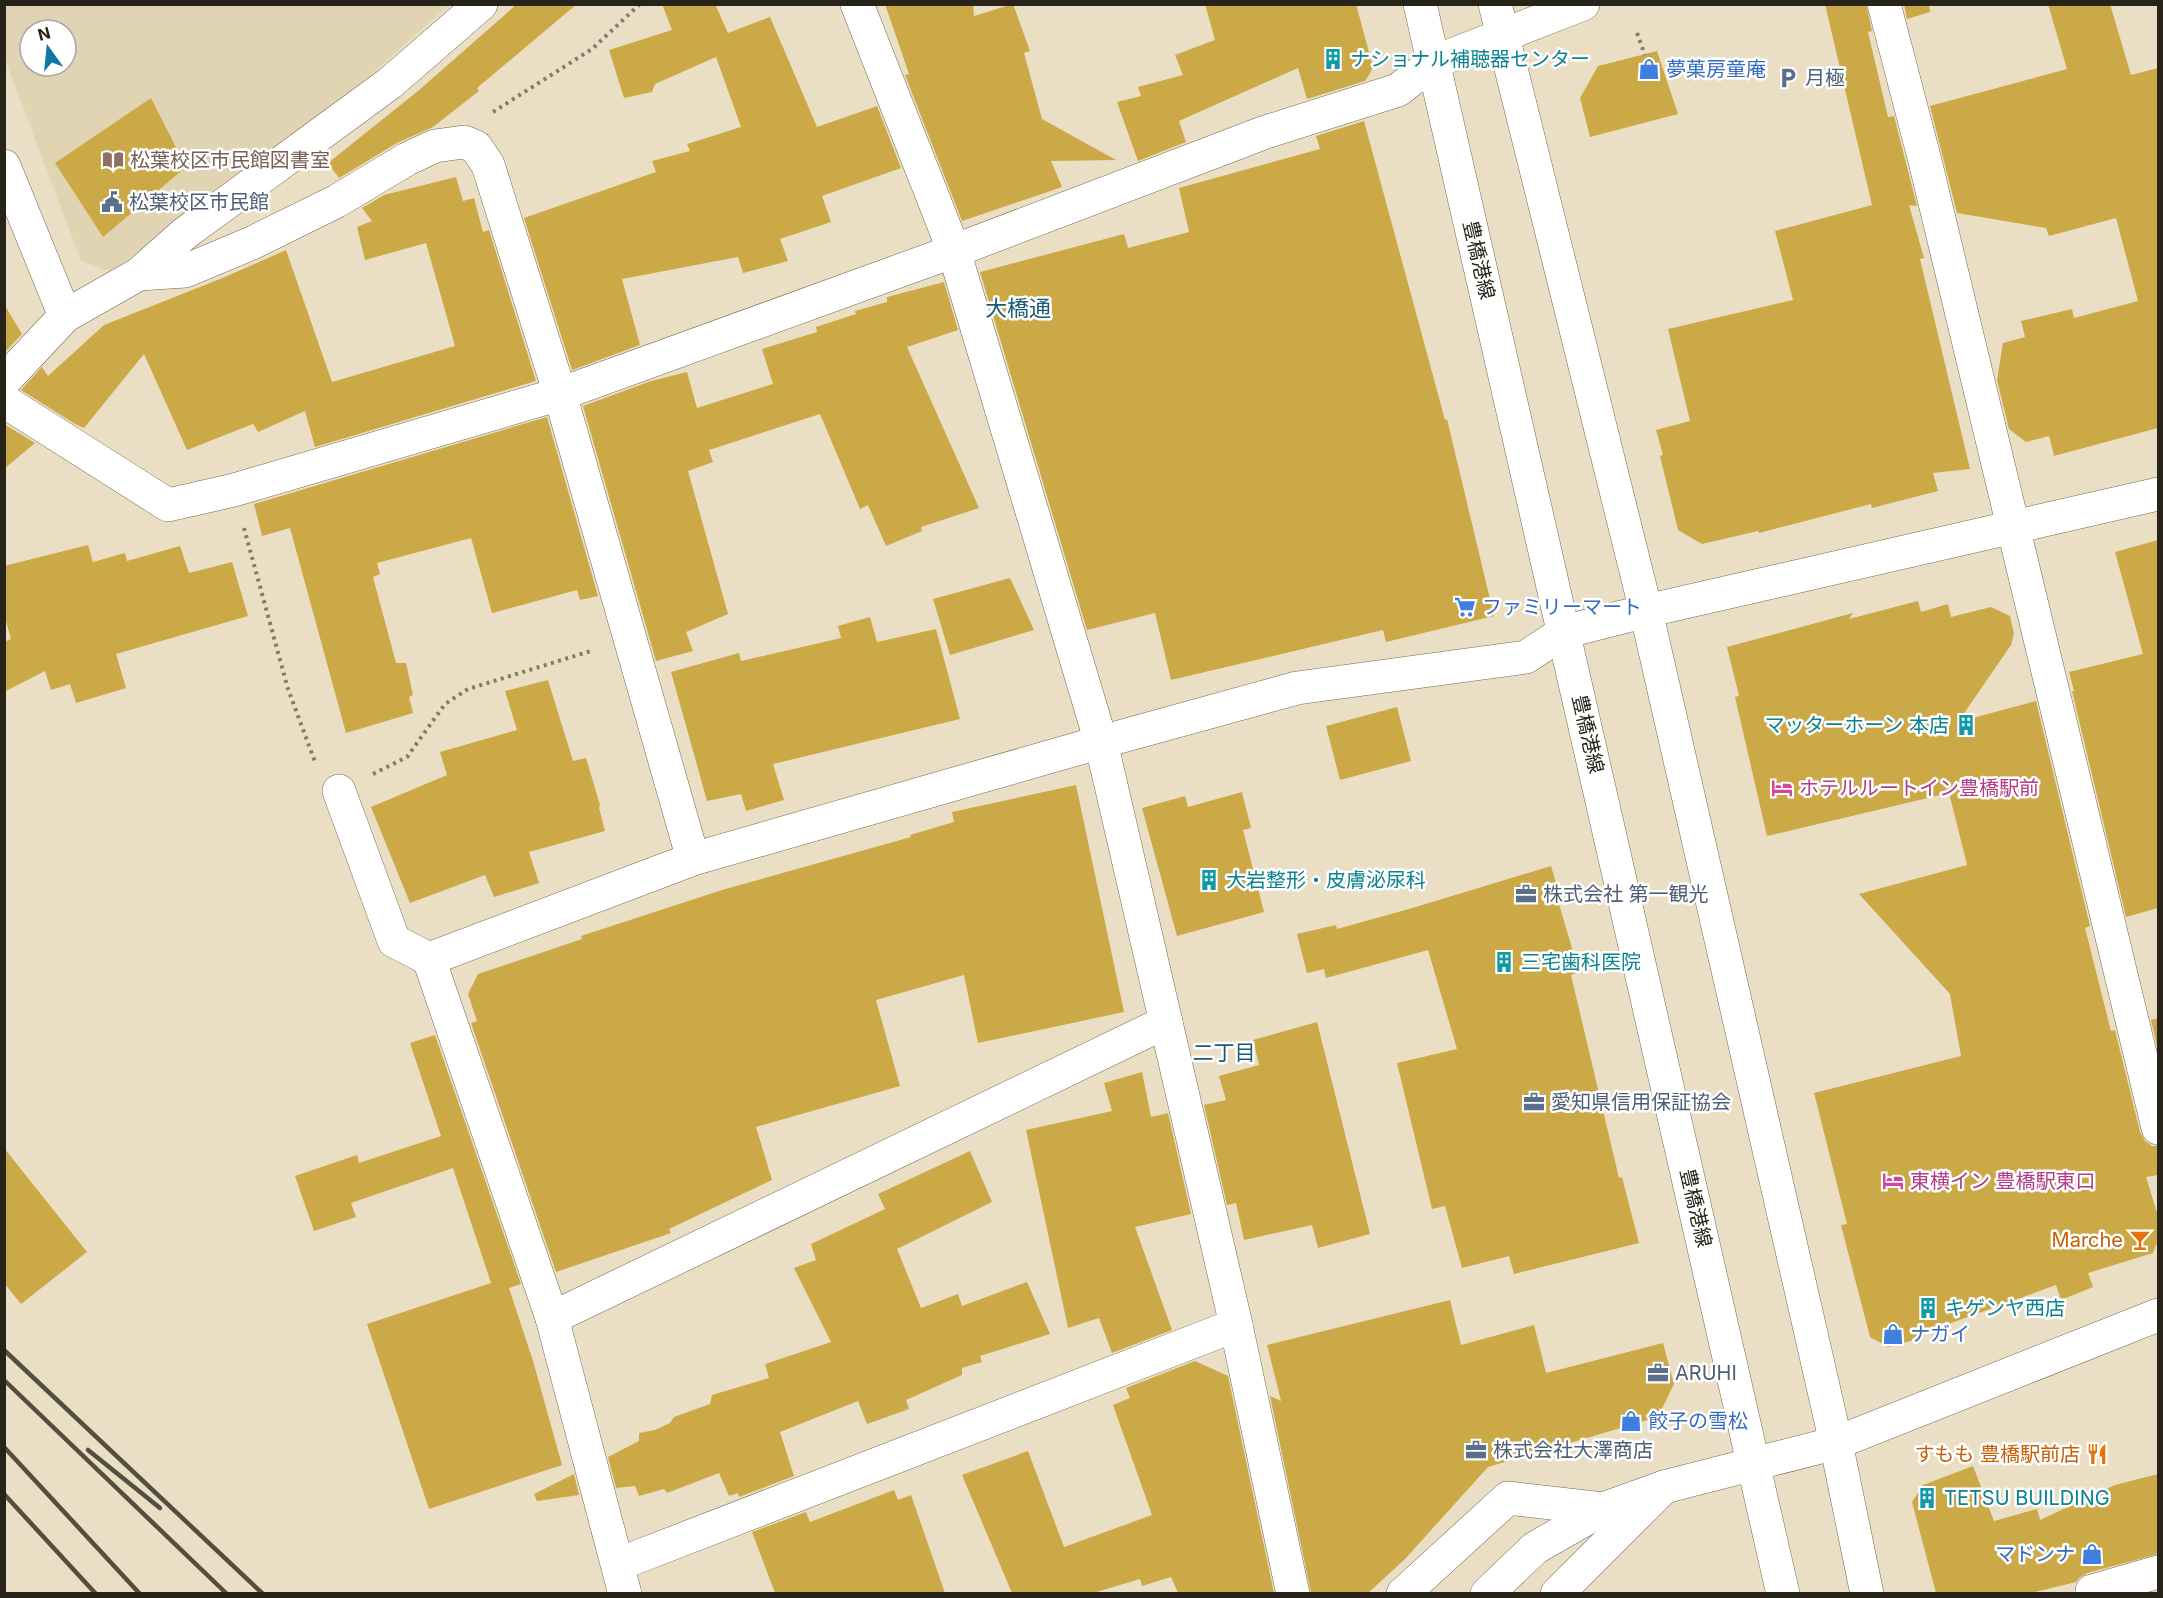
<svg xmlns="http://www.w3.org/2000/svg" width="2163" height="1598" viewBox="0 0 2163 1598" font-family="Inter,'Noto Sans JP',sans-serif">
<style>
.built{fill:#e1d4b2;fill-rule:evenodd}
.building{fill:#cca947}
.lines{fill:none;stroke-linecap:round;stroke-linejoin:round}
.minor-casing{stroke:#726951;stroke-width:34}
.major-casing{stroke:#726951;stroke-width:34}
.path{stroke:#837b69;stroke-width:4;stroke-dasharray:3 4.5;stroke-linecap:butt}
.minor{stroke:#fff;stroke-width:33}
.major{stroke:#fff;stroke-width:33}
.rail{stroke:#534e40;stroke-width:4.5}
.labels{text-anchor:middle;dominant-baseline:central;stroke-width:5;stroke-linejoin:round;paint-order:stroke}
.culture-label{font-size:20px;fill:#0d838f;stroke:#fff;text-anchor:start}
.shop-label{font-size:20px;fill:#366cbe;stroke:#fff;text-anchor:start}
.service-label{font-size:20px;fill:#4e5e75;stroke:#fff;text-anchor:start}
.education-label{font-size:20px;fill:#785e54;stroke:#fff;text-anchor:start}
.street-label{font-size:20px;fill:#272319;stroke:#fff}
.hotel-label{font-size:20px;fill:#b23c85;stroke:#fff;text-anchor:start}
.food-label{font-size:20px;fill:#c56008;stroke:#fff;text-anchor:end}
.neighbourhood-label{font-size:21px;fill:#185a78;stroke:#fff}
.quarter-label{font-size:22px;fill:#185a78;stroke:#fff}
</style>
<rect width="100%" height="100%" fill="#eadfc4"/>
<path class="built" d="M5,5H449L365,80L112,272L81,261L5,59ZM30,30H66V66H30Z"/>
<g class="building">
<path d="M517,4H577L477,88L479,91L433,127L397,143L339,178L328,163L418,91Z"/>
<path d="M662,4H715L728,33L770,17L817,127L877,106L901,168L822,196L831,222L780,239L788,261L743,273L738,257L622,279L640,345L572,370L524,218L656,172L652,161L690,151L687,144L741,127L716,57L655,84L652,92L624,98L609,50L672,30Z"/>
<path d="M885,4H973L974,16L1013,4L1030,51L1024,53L1042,119L1116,160L1051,161L1062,187L962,221L905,75L909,74Z"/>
<path d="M1205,4H1356L1373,67L1369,75L1365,81L1307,99L1298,68L1179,121L1186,142L1138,161L1117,102L1141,96L1138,87L1183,75L1175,55L1215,40Z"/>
<path d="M1825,4H1866L1872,31L1868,32L1888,117L1894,116L1917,206L1909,205L1924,258L1920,259L1970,469L1933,473L1938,491L1872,508L1871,504L1759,533L1758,531L1702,544L1678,530L1660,456L1663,455L1656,430L1690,421L1668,329L1793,300L1775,231L1872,205Z"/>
<path d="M1904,4H1929L1930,12L1907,19Z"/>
<path d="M2048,4H2110L2131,75L2158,68V428L2054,456L2049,436L2026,442L2009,429L1997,380L2003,343L2025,337L2021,321L2072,309L2074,318L2138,301L2116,218L2049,236L2046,228L1957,213L1930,106L2067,69Z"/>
<path d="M1657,51L1678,114L1590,137L1580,98L1598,66Z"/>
<path d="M151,98L186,167L103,237L55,163Z"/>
<path d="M1364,121L1445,420L1447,419L1494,616L1386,642L1383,630L1171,680L1155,613L1087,630L980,272L1124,234L1128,248L1189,232L1179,188L1320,149L1316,136Z"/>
<path d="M456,177L463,201L474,198L483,232L489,230L536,381L315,447L305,411L258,432L253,424L187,450L144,354L84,428L75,424L21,390L42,367L48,376L104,325L225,277L286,250L332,382L455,346L426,243L365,260L357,227L372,221L362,208L384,195Z"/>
<path d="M944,282L958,330L907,347L979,508L921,527L922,531L886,546L868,505L860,509L820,414L709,450L713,462L688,471L728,614L686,632L693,651L656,661L583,406L651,381L687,372L697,408L773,384L762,349L817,332L816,327L856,314L855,311L887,302V297Z"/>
<path d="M4,304L22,334L4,353Z"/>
<path d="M547,417L598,596L580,600L577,590L492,613L471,538L377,563L380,574L373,577L396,663H406L413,695L409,697L413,713L346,733L290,528L262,536L254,504Z"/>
<path d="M4,424L35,443L4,469Z"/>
<path d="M2158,540V908L2126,917L2072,691H2074L2069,672L2143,654L2115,552Z"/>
<path d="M88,545L93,562L125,553L127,561L180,546L189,573L232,562L248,616L116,654L126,688L76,703L70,684L51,690L45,671L4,692V642L11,639L4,614V566Z"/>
<path d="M1010,578L1034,630L950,655L933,599Z"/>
<path d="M1918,601L1921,612L1948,604L1951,617L1991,607L2010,616L2014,634L2011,645L1958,722L2036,701L2090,926L2085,928L2111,1031L2115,1030L2140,1132L2145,1141L2152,1146H2158V1175L2146,1177L2158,1216V1240L2153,1253L2088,1273L2093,1287L2061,1300L2056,1285L1921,1334L1922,1338L1888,1347L1870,1337L1841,1225L1847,1224L1814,1093L1961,1056L1950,994L1859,894L1967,865L1949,793L1767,836L1735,697L1739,696L1727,647L1853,613L1849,619Z"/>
<path d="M870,617L877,642L936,629L960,719L773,764L784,800L746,811L741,794L707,801L671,672L739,653L741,661L841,638L838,626Z"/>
<path d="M548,680L573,761L586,758L600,805L599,808L605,831L529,852L539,883L494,897L485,875L410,903L371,807L447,775L440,752L517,730L505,691Z"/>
<path d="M1397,707L1411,761L1340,780L1326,726Z"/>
<path d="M1076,785L1124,1012L978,1043L964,975L876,1000L900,1086L756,1127L772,1180L669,1229L671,1233L556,1272L471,1023L477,1021L468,994L478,974L582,939L581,936L722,890L911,837L910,835L954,822L952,812Z"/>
<path d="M1242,792L1251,828L1243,830L1264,912L1177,936L1142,808L1185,796L1188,807Z"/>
<path d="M1551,866L1562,903L1559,904L1579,972L1571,975L1619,1178L1622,1177L1639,1243L1514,1274L1509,1256L1462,1268L1445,1206L1432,1209L1397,1063L1457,1049L1428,950L1326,978L1324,969L1307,973L1297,934L1336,925L1337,929L1409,909Z"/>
<path d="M2158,1018V1050L2151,1020Z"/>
<path d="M1317,1022L1370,1234L1318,1248L1312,1225L1244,1240L1236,1203L1227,1205L1204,1105L1226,1100L1219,1076L1259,1065L1253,1040Z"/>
<path d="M435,1035L521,1284L509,1288L533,1361L562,1465L429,1509L367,1324L491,1283L453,1168L351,1203L356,1217L314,1231L295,1176L357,1155L359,1163L441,1136L410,1043Z"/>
<path d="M1142,1072L1151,1117L1168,1113L1191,1214L1135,1227L1172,1330L1112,1353L1099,1318L1068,1328L1026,1130L1112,1111L1104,1083Z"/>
<path d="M4,1148L87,1252L21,1304L4,1283Z"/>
<path d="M970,1151L992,1202L897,1249L921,1308L958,1294L962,1306L1027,1282L1050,1334L980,1356L982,1362L962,1368V1375L906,1400L909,1409L867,1424L858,1401L780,1432L794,1476L739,1497L738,1493L729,1496L719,1473L667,1493L664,1489L639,1496L635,1486L616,1488L608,1457L639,1441V1433L655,1430L670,1423L674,1417L710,1404L712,1395L769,1378L765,1364L831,1342L794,1268L816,1260L811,1244L885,1209L878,1194Z"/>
<path d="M1450,1300L1461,1345L1534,1325L1546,1373L1663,1343L1674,1384L1658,1417L1488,1467L1405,1559L1368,1593H1311L1270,1396L1281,1401L1267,1345Z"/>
<path d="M1195,1361L1228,1376L1274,1593H1178L1171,1577L1142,1586L1140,1579L1093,1593H1012L962,1475L1028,1451L1064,1547L1152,1515L1113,1405L1130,1398L1126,1388Z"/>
<path d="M1973,1466L1994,1521L2037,1509L2040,1520L2115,1485L2158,1474V1554L2087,1573L2079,1578L2076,1582L2031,1593H1936L1912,1502L1923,1485Z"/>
<path d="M574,1474L579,1495L537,1501L534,1494Z"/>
<path d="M894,1490L898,1500L911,1495L945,1593H775L752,1532L806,1512L810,1522Z"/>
</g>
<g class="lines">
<defs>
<g id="minor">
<path d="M857,4L954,251L1101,742L1236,1325L1293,1594"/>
<path d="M1884,4L1925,161L2158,1128"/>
<path d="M4,166L65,316"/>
<path d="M139,274L185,271L252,243L337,201L407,159L435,146L464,142L476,147L488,165L560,394L693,859"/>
<path d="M4,381L65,316L139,274L184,234L390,83L481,4"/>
<path d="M4,401L168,505L234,490L560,394L954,251L1263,133L1398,90L1434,62L1583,4"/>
<path d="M339,791L394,941L429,959"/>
<path d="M552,1318L1166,1022"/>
<path d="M1836,1443L2158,1315"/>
<path d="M619,1564L1236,1325"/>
<path d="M625,1594L552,1318L429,959L693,859L1101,742L1297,688L1526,657L1564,632L1646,611L2158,494"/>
<path d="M1403,1594L1508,1498L1603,1509"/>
<path d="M1557,1594L1664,1487"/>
<path d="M2093,1594L2092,1591L2158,1572"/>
</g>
<g id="major">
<path d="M1420,4L1783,1594"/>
<path d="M1495,4L1646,611L1836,1443L1867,1594"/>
<path d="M1487,1594L1535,1548L1603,1509L1664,1487L1836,1443"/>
</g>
</defs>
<use href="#minor" class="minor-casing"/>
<use href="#major" class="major-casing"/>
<g class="path">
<path d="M1637,33L1645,55"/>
<path d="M493,112L592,49L640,4"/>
<path d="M244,528L288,689L315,762"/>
<path d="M373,774L407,757L445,704L468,689L594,650"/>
</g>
<use href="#minor" class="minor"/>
<use href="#major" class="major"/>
<g class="rail">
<path d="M4,1350L263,1594"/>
<path d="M4,1380L227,1594"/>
<path d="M4,1447L140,1594"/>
<path d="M88,1450L160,1508"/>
<path d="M4,1494L96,1594"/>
</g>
</g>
<defs>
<symbol id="building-bare" viewBox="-9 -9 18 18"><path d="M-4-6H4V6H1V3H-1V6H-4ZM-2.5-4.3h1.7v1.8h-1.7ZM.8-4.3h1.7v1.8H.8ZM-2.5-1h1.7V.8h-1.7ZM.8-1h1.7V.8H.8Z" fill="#0f9aa8" stroke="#fff" stroke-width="2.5" paint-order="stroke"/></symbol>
<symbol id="shop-bare" viewBox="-9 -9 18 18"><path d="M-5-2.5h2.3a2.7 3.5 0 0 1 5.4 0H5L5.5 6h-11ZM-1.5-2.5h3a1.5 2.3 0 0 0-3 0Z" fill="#3f7fe0" stroke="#fff" stroke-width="2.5" paint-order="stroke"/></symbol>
<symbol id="parking-bare" viewBox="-9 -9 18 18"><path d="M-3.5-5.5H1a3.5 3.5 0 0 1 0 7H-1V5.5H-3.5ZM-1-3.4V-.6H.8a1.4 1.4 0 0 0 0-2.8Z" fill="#5c6f8a" stroke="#fff" stroke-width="2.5" paint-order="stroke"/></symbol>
<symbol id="library-bare" viewBox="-9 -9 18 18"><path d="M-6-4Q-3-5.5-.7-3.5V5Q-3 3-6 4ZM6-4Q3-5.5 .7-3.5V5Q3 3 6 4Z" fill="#8d6e63" stroke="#fff" stroke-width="2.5" paint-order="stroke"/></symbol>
<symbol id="civic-bare" viewBox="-9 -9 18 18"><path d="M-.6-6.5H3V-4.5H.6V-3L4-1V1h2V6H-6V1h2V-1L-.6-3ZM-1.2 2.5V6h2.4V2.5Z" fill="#5c6f8a" stroke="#fff" stroke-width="2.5" paint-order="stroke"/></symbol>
<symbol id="supermarket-bare" viewBox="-9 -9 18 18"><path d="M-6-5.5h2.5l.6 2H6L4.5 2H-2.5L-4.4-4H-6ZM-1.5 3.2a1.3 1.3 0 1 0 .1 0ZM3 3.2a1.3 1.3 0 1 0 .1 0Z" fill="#3f7fe0" stroke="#fff" stroke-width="2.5" paint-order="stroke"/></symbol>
<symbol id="hotel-bare" viewBox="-9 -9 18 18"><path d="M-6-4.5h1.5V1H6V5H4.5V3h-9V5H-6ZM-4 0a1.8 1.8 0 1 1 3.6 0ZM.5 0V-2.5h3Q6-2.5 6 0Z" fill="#d1479c" stroke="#fff" stroke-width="2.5" paint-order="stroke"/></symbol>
<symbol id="office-bare" viewBox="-9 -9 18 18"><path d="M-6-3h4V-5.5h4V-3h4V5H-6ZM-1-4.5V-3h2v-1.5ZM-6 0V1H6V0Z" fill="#5c6f8a" stroke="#fff" stroke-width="2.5" paint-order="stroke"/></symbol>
<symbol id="bar-bare" viewBox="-9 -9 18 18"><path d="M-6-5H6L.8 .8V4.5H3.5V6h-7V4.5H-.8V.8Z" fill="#e8710a" stroke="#fff" stroke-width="2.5" paint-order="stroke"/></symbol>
<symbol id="restaurant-bare" viewBox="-9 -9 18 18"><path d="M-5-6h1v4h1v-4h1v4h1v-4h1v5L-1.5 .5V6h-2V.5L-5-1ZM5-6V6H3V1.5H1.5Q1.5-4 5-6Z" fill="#e8710a" stroke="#fff" stroke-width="2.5" paint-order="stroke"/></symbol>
</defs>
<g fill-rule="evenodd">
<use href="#building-bare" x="1318" y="44" width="30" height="30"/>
<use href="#shop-bare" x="1634" y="54" width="30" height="30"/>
<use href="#parking-bare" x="1773" y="63" width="30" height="30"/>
<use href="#library-bare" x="98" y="145" width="30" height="30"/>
<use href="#civic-bare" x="97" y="187" width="30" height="30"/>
<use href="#supermarket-bare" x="1450" y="592" width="30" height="30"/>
<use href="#building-bare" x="1951" y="710" width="30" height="30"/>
<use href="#hotel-bare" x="1767" y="773" width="30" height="30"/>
<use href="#building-bare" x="1194" y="865" width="30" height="30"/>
<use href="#office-bare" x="1511" y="879" width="30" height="30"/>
<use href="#building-bare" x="1489" y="947" width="30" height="30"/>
<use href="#office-bare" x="1519" y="1087" width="30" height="30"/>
<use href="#hotel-bare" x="1878" y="1166" width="30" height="30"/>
<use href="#bar-bare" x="2125" y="1225" width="30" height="30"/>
<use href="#building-bare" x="1913" y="1293" width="30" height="30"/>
<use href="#shop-bare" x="1878" y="1319" width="30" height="30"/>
<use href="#office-bare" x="1643" y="1358" width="30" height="30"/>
<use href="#shop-bare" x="1616" y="1406" width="30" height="30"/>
<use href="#office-bare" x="1461" y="1435" width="30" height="30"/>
<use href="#restaurant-bare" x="2082" y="1439" width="30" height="30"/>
<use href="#building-bare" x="1912" y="1483" width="30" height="30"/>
<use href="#shop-bare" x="2077" y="1539" width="30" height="30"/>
</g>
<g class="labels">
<g class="culture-label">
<text x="1350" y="59">ナショナル補聴器センター</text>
<text x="1949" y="725" text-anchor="end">マッターホーン 本店</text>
<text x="1226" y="880">大岩整形・皮膚泌尿科</text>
<text x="1521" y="962">三宅歯科医院</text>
<text x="1945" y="1308">キゲンヤ西店</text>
<text x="1944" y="1498">TETSU BUILDING</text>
</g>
<g class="shop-label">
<text x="1666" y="69">夢菓房童庵</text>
<text x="1482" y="607">ファミリーマート</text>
<text x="1910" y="1334">ナガイ</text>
<text x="1648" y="1421">餃子の雪松</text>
<text x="2075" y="1554" text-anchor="end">マドンナ</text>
</g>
<g class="service-label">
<text x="1805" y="78">月極</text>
<text x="129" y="202">松葉校区市民館</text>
<text x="1543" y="894">株式会社 第一観光</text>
<text x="1551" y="1102">愛知県信用保証協会</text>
<text x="1675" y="1373">ARUHI</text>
<text x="1493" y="1450">株式会社大澤商店</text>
</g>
<g class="education-label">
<text x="130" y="160">松葉校区市民館図書室</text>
</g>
<g class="street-label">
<text transform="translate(1479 260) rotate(77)">豊橋港線</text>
<text transform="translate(1588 734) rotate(77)">豊橋港線</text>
<text transform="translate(1696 1208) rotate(77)">豊橋港線</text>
</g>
<g class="hotel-label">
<text x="1799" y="788">ホテルルートイン豊橋駅前</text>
<text x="1910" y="1181">東横イン 豊橋駅東口</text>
</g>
<g class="food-label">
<text x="2123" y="1240">Marche</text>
<text x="2080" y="1454">すもも 豊橋駅前店</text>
</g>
<g class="neighbourhood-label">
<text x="1224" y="1052">二丁目</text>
</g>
<g class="quarter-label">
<text x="1018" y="308">大橋通</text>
</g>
</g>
<rect width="2163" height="1598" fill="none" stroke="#272319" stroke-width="12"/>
<g transform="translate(48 48) rotate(345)"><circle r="28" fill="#ffffff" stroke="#a9a7a3" stroke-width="1.5"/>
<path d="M0-4.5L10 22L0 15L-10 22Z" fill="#0e7aa4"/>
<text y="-9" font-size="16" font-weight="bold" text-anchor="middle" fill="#272319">N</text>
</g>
</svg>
